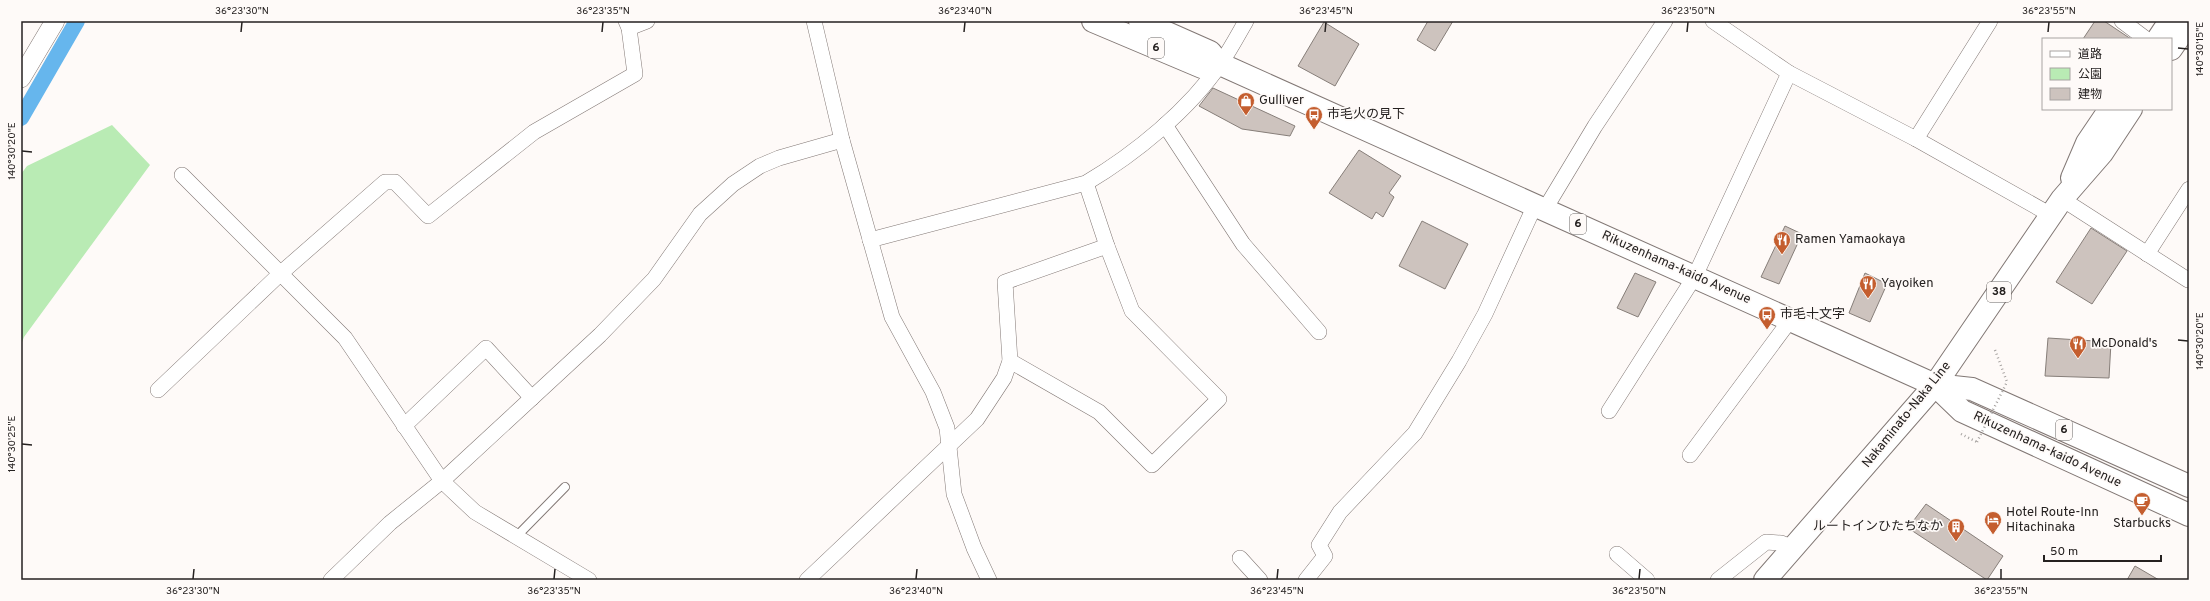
<svg xmlns="http://www.w3.org/2000/svg" width="2210" height="601" viewBox="0 0 2210 601" font-family="Overpass,'Noto Sans JP',sans-serif">
<style>
.green{fill:#b9ebb4}
.lines{fill:none;stroke-linecap:round;stroke-linejoin:round}
.canal{stroke:#66b6ed;stroke-width:16}
.building{fill:#cdc3be;stroke:#867e79}
.service-casing{stroke:#827875;stroke-width:10}
.minor-casing{stroke:#827875;stroke-width:16}
.tertiary-casing{stroke:#827875;stroke-width:20}
.primary-casing{stroke:#827875;stroke-width:24}
.trunk-casing{stroke:#827875;stroke-width:24}
.path{stroke:#a5a19f;stroke-width:2.5;stroke-dasharray:1 3;stroke-linecap:butt}
.service{stroke:#fff;stroke-width:8}
.minor{stroke:#fff;stroke-width:15}
.tertiary{stroke:#fff;stroke-width:19}
.primary{stroke:#fff;stroke-width:22}
.trunk{stroke:#fff;stroke-width:22}
.path-bridge{stroke:#a5a19f;stroke-width:2.5;stroke-dasharray:1 3;stroke-linecap:butt}
.ticks{fill:none;stroke:#252120;stroke-width:1.5}
.labels{text-anchor:middle;dominant-baseline:central;stroke-width:3.5;stroke-linejoin:round;paint-order:stroke}
.shield{fill:#fefaf8;stroke:#666261;stroke-width:1}
.shield-label{font-size:12px;font-weight:bold;fill:#252120}
.poi-label{font-size:13px;fill:#252120;stroke:#fefaf8;text-anchor:start}
.street-label{font-size:13px;fill:#252120;stroke:#fefaf8}
.neatline{fill:none;stroke:#252120;stroke-width:1.5}
.ticks-label{font-size:10px;text-anchor:middle;fill:#252120}
</style>
<rect width="100%" height="100%" fill="#fefaf8"/>
<path class="green" d="M112,125L150,165L24,337L21,345V174L27,166Z"/>
<g class="lines">
<path class="canal" d="M21,118L77,21"/>
</g>
<g class="building">
<path d="M1428,21H1453L1435,51L1417,40Z"/>
<path d="M2095,21H2104L2131,39H2083Z"/>
<path d="M1324,22L1359,44L1335,86L1298,66Z"/>
<path d="M1213,88L1295,126L1290,136L1242,129L1199,106Z"/>
<path d="M1359,150L1401,176L1389,193L1394,197L1383,217L1376,212L1372,219L1329,193Z"/>
<path d="M1422,221L1468,244L1445,289L1399,266Z"/>
<path d="M1785,226L1802,234L1779,284L1761,277Z"/>
<path d="M2091,228L2127,251L2092,304L2056,282Z"/>
<path d="M1635,273L1656,282L1638,317L1617,308Z"/>
<path d="M1865,273L1887,284L1870,322L1849,313Z"/>
<path d="M2048,338L2111,342L2109,378L2045,376Z"/>
<path d="M1926,504L2003,556L1987,580L1908,528Z"/>
<path d="M2135,566L2159,580H2127Z"/>
</g>
<g class="lines">
<defs>
<path id="service" d="M516,537L565,487"/>
<g id="minor">
<path d="M814,21L842,140L892,317L933,392L947,428L954,494L974,548L989,580"/>
<path d="M1713,21L1789,73L1916,139L2051,215"/>
<path d="M2122,21L2146,39"/>
<path d="M629,28L647,21"/>
<path d="M1165,125L1243,244L1319,332"/>
<path d="M1916,139L1990,21"/>
<path d="M182,175L345,338L442,481L475,512L589,580"/>
<path d="M2062,199L2188,280"/>
<path d="M1545,209L1595,126L1665,21"/>
<path d="M870,240L1086,183C1135,154 1189,110 1221,63C1230,50 1238,35 1246,21"/>
<path d="M2147,254L2189,189"/>
<path d="M1010,361L1099,412L1152,465L1219,399L1132,311L1107,246L1086,183"/>
<path d="M158,390L281,273L385,182H395L428,216L534,132L635,74L629,28L626,21"/>
<path d="M1609,411L1695,276L1789,73"/>
<path d="M404,426L486,348L532,398"/>
<path d="M1690,455L1791,319"/>
<path d="M1617,554L1647,580"/>
<path d="M1240,558L1260,580"/>
<path d="M331,580L390,523L442,481L600,335L654,279L700,214L733,184L760,166L779,158L842,140"/>
<path d="M807,580L977,419L1004,378L1010,361L1005,282L1107,246"/>
<path d="M1306,580L1325,556L1319,545L1340,512L1415,433L1459,361L1485,314L1535,205"/>
<path d="M1718,580L1766,542L1781,543L1793,548"/>
</g>
<path id="tertiary" d="M21,78L55,21"/>
<g id="primary">
<path d="M2158,39L2170,21"/>
<path d="M2171,49L2189,23"/>
<path d="M2072,178L2087,143L2110,109"/>
<path d="M1765,580L1935,385L2062,199L2102,153L2131,109"/>
</g>
<g id="trunk">
<path d="M1093,21L1202,67L1220,64"/>
<path d="M1140,21L1210,52L1220,64L1935,385L1972,389L2189,486"/>
<path d="M1935,385L1962,411L2189,515"/>
</g>
</defs>
<use href="#service" class="service-casing"/>
<use href="#minor" class="minor-casing"/>
<use href="#tertiary" class="tertiary-casing"/>
<use href="#primary" class="primary-casing"/>
<use href="#trunk" class="trunk-casing"/>
<g class="path">
<path d="M1995,350L2007,382"/>
<path d="M1961,434L1977,442"/>
</g>
<use href="#service" class="service"/>
<use href="#minor" class="minor"/>
<use href="#tertiary" class="tertiary"/>
<use href="#primary" class="primary"/>
<use href="#trunk" class="trunk"/>
<path class="path-bridge" d="M1977,442L2007,382"/>
</g>
<path class="ticks" d="M241,32L242,22M602,32L603,22M964,32L965,22M1325,32L1326,22M1687,32L1688,22M2048,32L2049,22M2178,48L2188,49M22,151L32,152M2178,340L2188,341M22,444L32,445M193,579L194,569M554,579L555,569M916,579L917,569M1277,579L1278,569M1639,579L1640,569M2001,579V569"/>
<defs>
<symbol id="shop-pin" viewBox="-11 -11 22 30"><path d="M0 17L-7.5 6A9.5 9.5 0 1 1 7.5 6Z" fill="#c45e2f" stroke="#fefaf8"/><path d="M-5-2.5h2.3a2.7 3.5 0 0 1 5.4 0H5L5.5 6h-11ZM-1.5-2.5h3a1.5 2.3 0 0 0-3 0Z" fill="#fff"/></symbol>
<symbol id="bus-pin" viewBox="-11 -11 22 30"><path d="M0 17L-7.5 6A9.5 9.5 0 1 1 7.5 6Z" fill="#c45e2f" stroke="#fefaf8"/><path d="M-5-6H5V4H4V6H2V4H-2V6H-4V4H-5ZM-3.5-4V0h7V-4ZM-3.5 1.2v1.5H-2V1.2ZM2 1.2v1.5H3.5V1.2Z" fill="#fff"/></symbol>
<symbol id="restaurant-pin" viewBox="-11 -11 22 30"><path d="M0 17L-7.5 6A9.5 9.5 0 1 1 7.5 6Z" fill="#c45e2f" stroke="#fefaf8"/><path d="M-5-6h1v4h1v-4h1v4h1v-4h1v5L-1.5 .5V6h-2V.5L-5-1ZM5-6V6H3V1.5H1.5Q1.5-4 5-6Z" fill="#fff"/></symbol>
<symbol id="cafe-pin" viewBox="-11 -11 22 30"><path d="M0 17L-7.5 6A9.5 9.5 0 1 1 7.5 6Z" fill="#c45e2f" stroke="#fefaf8"/><path d="M-5.5-4.5H6V0H3Q3 3.5 0 3.5H-2.5Q-5.5 3.5-5.5 0ZM3-3.2v2h1.7v-2ZM-6 4.5H4V6H-6Z" fill="#fff"/></symbol>
<symbol id="hotel-pin" viewBox="-11 -11 22 30"><path d="M0 17L-7.5 6A9.5 9.5 0 1 1 7.5 6Z" fill="#c45e2f" stroke="#fefaf8"/><path d="M-6-4.5h1.5V1H6V5H4.5V3h-9V5H-6ZM-4 0a1.8 1.8 0 1 1 3.6 0ZM.5 0V-2.5h3Q6-2.5 6 0Z" fill="#fff"/></symbol>
<symbol id="building-pin" viewBox="-11 -11 22 30"><path d="M0 17L-7.5 6A9.5 9.5 0 1 1 7.5 6Z" fill="#c45e2f" stroke="#fefaf8"/><path d="M-4-6H4V6H1V3H-1V6H-4ZM-2.5-4.3h1.7v1.8h-1.7ZM.8-4.3h1.7v1.8H.8ZM-2.5-1h1.7V.8h-1.7ZM.8-1h1.7V.8H.8Z" fill="#fff"/></symbol>
</defs>
<g fill-rule="evenodd">
<use href="#shop-pin" x="1236" y="91" width="20" height="27"/>
<use href="#bus-pin" x="1304" y="105" width="20" height="27"/>
<use href="#restaurant-pin" x="1772" y="230" width="20" height="27"/>
<use href="#restaurant-pin" x="1858" y="274" width="20" height="27"/>
<use href="#bus-pin" x="1757" y="305" width="20" height="27"/>
<use href="#restaurant-pin" x="2068" y="334" width="20" height="27"/>
<use href="#cafe-pin" x="2132" y="491" width="20" height="27"/>
<use href="#hotel-pin" x="1983" y="510" width="20" height="27"/>
<use href="#building-pin" x="1946" y="517" width="20" height="27"/>
</g>
<g class="labels">
<g class="shield">
<rect x="1148" y="38" width="16" height="20" rx="3"/>
<rect x="1570" y="214" width="16" height="20" rx="3"/>
<rect x="1987" y="282" width="24" height="20" rx="3"/>
<rect x="2056" y="420" width="16" height="20" rx="3"/>
</g>
<g class="shield-label">
<text x="1156" y="48">6</text>
<text x="1578" y="224">6</text>
<text x="1999" y="292">38</text>
<text x="2064" y="430">6</text>
</g>
<g class="poi-label">
<text x="1259" y="101">Gulliver</text>
<text x="1327" y="115">市毛火の見下</text>
<text x="1795" y="240">Ramen Yamaokaya</text>
<text x="1881" y="284">Yayoiken</text>
<text x="1780" y="315">市毛十文字</text>
<text x="2091" y="344">McDonald's</text>
<text x="2006" y="513">Hotel Route-Inn<tspan x="2006" dy="15">Hitachinaka</tspan></text>
<text x="2142" y="524" text-anchor="middle">Starbucks</text>
<text x="1943" y="527" text-anchor="end">ルートインひたちなか</text>
</g>
<g class="street-label">
<text transform="translate(1676 268) rotate(24)">Rikuzenhama-kaido Avenue</text>
<text transform="translate(1907 415) rotate(-51)">Nakaminato-Naka Line</text>
<text transform="translate(2047 450) rotate(25)">Rikuzenhama-kaido Avenue</text>
</g>
</g>
<rect width="2210" height="601" fill="none" stroke="#fefaf8" stroke-width="44"/>
<rect x="2042" y="38" width="130" height="72" fill="#fefaf8" stroke="#a7a3a2"/>
<rect x="2050" y="51" width="20" height="6" fill="#ffffff" stroke="#a7a3a2"/>
<text x="2078" y="58" font-size="12" fill="#252120">道路</text>
<rect x="2050" y="68" width="20" height="12" fill="#b9ebb4" stroke="#a7a3a2"/>
<text x="2078" y="78" font-size="12" fill="#252120">公園</text>
<rect x="2050" y="88" width="20" height="12" fill="#cdc3be" stroke="#a7a3a2"/>
<text x="2078" y="98" font-size="12" fill="#252120">建物</text>
<path d="M2044 555v6h117v-6" fill="none" stroke="#252120" stroke-width="2"/>
<text x="2050" y="555" font-size="12" fill="#252120" stroke="#fefaf8" stroke-width="3" paint-order="stroke">50 m</text>
<rect x="22" y="22" width="2166" height="557" class="neatline"/>
<g class="ticks-label">
<text x="242" y="14">36°23'30"N</text>
<text x="603" y="14">36°23'35"N</text>
<text x="965" y="14">36°23'40"N</text>
<text x="1326" y="14">36°23'45"N</text>
<text x="1688" y="14">36°23'50"N</text>
<text x="2049" y="14">36°23'55"N</text>
<text transform="translate(2199 49) rotate(-90)" y="4">140°30'15"E</text>
<text transform="translate(11 151) rotate(-90)" y="4">140°30'20"E</text>
<text transform="translate(2199 341) rotate(-90)" y="4">140°30'20"E</text>
<text transform="translate(11 444) rotate(-90)" y="4">140°30'25"E</text>
<text x="193" y="594">36°23'30"N</text>
<text x="554" y="594">36°23'35"N</text>
<text x="916" y="594">36°23'40"N</text>
<text x="1277" y="594">36°23'45"N</text>
<text x="1639" y="594">36°23'50"N</text>
<text x="2001" y="594">36°23'55"N</text>
</g>
</svg>
